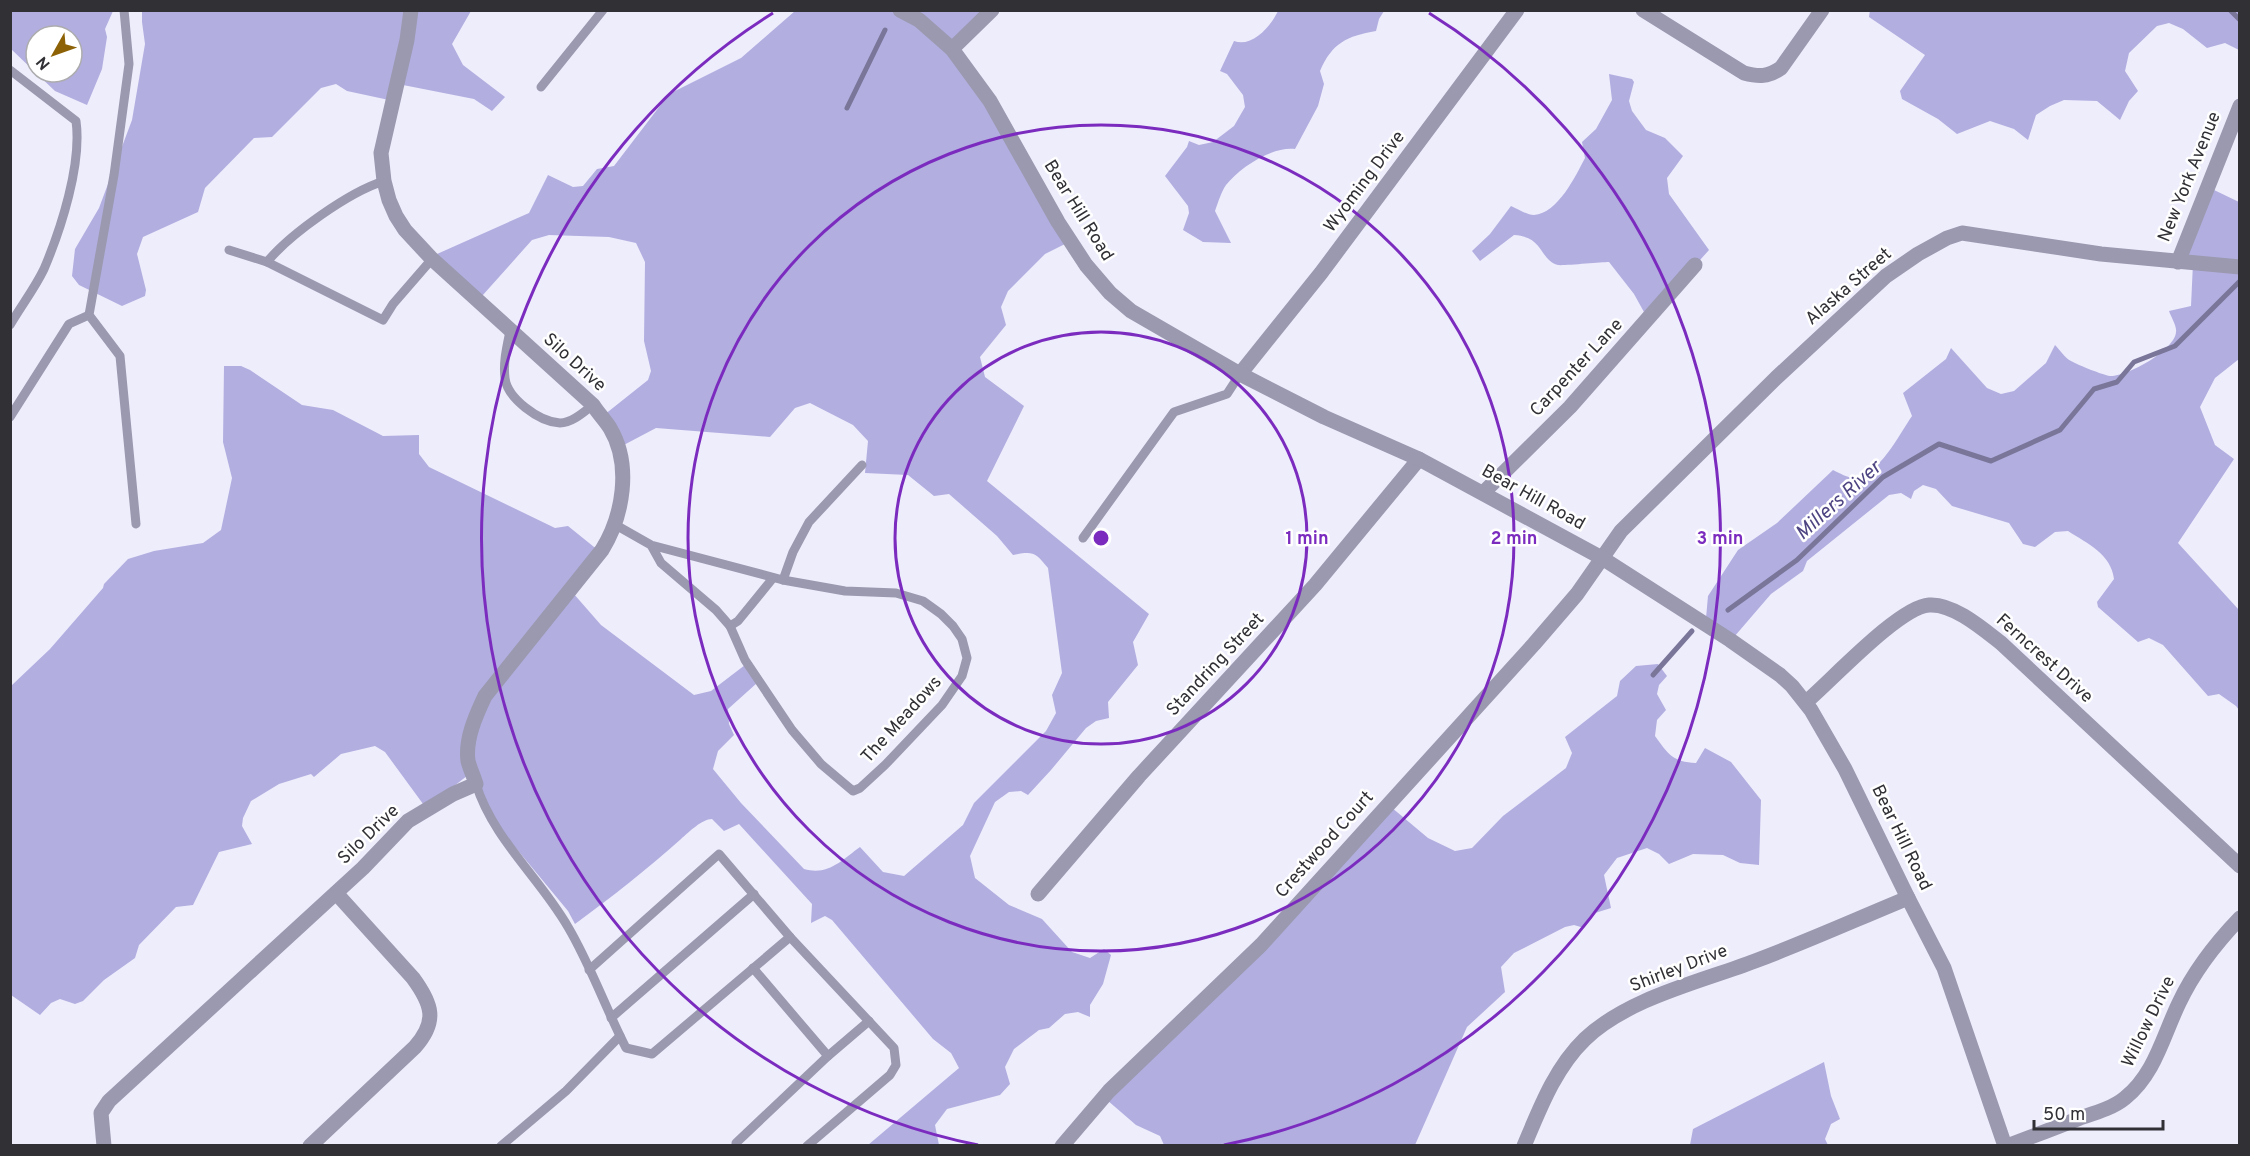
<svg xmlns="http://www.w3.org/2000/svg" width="2250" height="1156" viewBox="0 0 2250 1156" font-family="Overpass,sans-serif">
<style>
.forest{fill:#b2aee0;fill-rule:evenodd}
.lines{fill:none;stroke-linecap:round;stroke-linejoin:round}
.stream{stroke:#797699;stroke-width:5}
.service{stroke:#9a99af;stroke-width:9}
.minor{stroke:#9a99af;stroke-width:15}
.tertiary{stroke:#9a99af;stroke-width:15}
.ring{fill:none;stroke:#7b2cbf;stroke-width:3}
.labels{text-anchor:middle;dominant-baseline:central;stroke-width:5;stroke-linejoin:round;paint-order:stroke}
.street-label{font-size:18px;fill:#303035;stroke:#fff}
.water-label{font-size:20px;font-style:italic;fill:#4d4482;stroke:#fff}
.centre{fill:#7b2cbf;stroke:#fff;stroke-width:3}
.ring-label{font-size:18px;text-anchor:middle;font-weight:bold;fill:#7b2cbf;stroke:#fff;stroke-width:5;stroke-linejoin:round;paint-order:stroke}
</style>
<rect width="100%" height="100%" fill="#eeedfc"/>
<g class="forest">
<path d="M1285,10L1384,11L1379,19L1376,31C1347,36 1332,43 1320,71L1324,84L1318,106L1295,149C1273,146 1240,167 1226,185C1221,192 1218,203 1215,211L1231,243L1203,242L1183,230L1189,213L1188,206L1165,176L1187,147L1189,141L1199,145L1213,142L1234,126L1245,107L1243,95L1227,74L1220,71L1234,41C1252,48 1271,26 1278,11Z"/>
<path d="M1870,10L2239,11V50L2225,43L2207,48L2183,29L2169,23L2157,26L2129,53L2125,71L2138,91L2129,101L2120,120L2097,101L2064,100L2050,106L2036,115L2028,140L2014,129L1990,121L1957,134L1938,119L1902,99L1900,91L1925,55L1869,17Z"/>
<path d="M10,11H113L105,29L107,37L102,69L87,105L55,91L11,49ZM36,36H72V72H36Z"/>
<path d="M142,11H471L452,44L463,65L505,97L492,111L474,99L403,85L389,100L347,91L336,84L321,88L272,137L254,138L205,188L198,212L143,237L137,254L146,290L145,296L122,306L79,285L72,276L75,249L99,208L132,120L145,44L142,22Z"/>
<path d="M795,11H994L959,46L1075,239L1045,254L1008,291L1001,307L1006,325L980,357L985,377L1024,406L987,481L1149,614L1133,642L1138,665L1108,702L1109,718L1096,721L1086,728L1051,770L1028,795L1021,791L1009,792L995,802L970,856L975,878L1009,905L1042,919L1072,952L1090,958L1104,949L1111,955L1103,984L1090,1005V1017L1078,1012L1065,1014L1049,1028L1039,1030L1014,1049L1005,1067L1010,1084L1000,1095L947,1109L935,1125L939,1145H868L959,1068L951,1053L933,1039L832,920L825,916L811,923L812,904L739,824L724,831L712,819C702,819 689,832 681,839C647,869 612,897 575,924L568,911L496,824L472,772L426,808L385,752L375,746L341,754L314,777L311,774L279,784L251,801L243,818L242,826L252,844L219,852L193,905L176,907L139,945L135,958L104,980L83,1001L75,1004L60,999L51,1003L40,1015L11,995V686L50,649L103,588L104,584L128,559L154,551L203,543L221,530L232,478L223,442L224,366H241L250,370L302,405L333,410L383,436L419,435V454L429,467L555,528L568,526L599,551L573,593L601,625L694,695L711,691L745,665L757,683L728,709L729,724L734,735L718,751L713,769L741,803L804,869C828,876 842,860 860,847L883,872L904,876L963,825L974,803L1046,731L1056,713L1052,695L1062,673L1048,568C1035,552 1033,551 1013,555L997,536L949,494L934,496L908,475L865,473L868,441L853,425L810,403L795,408L770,437L656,428L620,447L604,415L648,380L651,371L644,341L645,262L636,243L609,237L549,235L532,240L482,296L437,254L529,213L548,175L573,187L583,186L597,169L614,166L669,94L741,58Z"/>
<path d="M1609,74L1632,79L1634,82L1629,101L1632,111L1646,130L1665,138L1683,156L1667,178L1669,194L1709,250L1657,308L1644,312L1634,294L1609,262C1601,262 1562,266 1558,265C1539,260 1545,237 1514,235L1480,261L1472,251L1490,234L1511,206C1518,209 1527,215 1534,215C1558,213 1575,177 1585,158L1582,142L1596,129L1612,100Z"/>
<path d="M2212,189L2239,202V359L2215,378L2200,407L2215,445L2234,459L2178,543L2239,610V710L2236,706L2219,694L2208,696L2163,645L2149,638L2138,642L2098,607L2097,602L2114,579C2111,554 2088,544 2068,531L2055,532L2035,547L2023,544L2009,523L1952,506L1936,489L1923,485L1914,491L1911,499L1901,493L1889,495L1807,561L1803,571L1771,594L1734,637L1706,618L1708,596L1738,550L1777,523L1833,470C1839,473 1848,478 1855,478C1879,475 1899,435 1912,416L1903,393L1946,359L1951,348L1987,388L2001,394L2014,391L2046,363L2055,345C2060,350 2065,358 2071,361C2078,365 2103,375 2110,376C2127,377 2175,350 2176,332C2177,326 2171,317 2169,311L2191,306L2193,263L2184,258Z"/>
<path d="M1658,664L1667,676L1659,685L1657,694L1666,710L1657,720L1655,736C1668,754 1673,762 1696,763L1705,748L1731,762L1761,800L1759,865L1740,863L1723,855L1693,854L1669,864L1659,854L1647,848L1617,858L1604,875L1611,908L1595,913L1584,928L1574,925L1565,927L1514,953L1501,967L1505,992L1467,1027L1415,1145H1164L1160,1136L1136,1125L1107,1100L1391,807L1428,838L1455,851L1472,848L1503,816L1566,768L1572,753L1565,737L1617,696L1620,681L1636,666Z"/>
<path d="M1824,1062L1831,1096L1840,1119L1831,1124L1825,1139L1828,1145H1690L1693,1129Z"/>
</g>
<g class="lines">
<g class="stream">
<path d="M2230,10L2240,20"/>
<path d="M847,108L885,30"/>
<path d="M1728,610L1797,560L1883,477L1939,444L1991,461L2060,430L2094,389L2117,382L2134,362L2175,346L2239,282"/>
<path d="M1653,675L1692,631"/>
</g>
<g class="service">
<path d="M124,10L129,64L114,175L89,315L120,356L136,524"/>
<path d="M10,70L76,121C82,164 61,229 44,269C35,288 21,306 10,325"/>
<path d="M541,87L603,10"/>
<path d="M384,181C349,192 290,234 267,262L383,320L393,304L432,259"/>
<path d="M229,250L267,262"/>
<path d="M510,331C507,346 503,362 505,378C507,398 539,422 560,423C572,423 584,412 593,405"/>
<path d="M10,417L69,324L89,315"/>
<path d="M614,524L651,545L783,580L845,591L896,593L923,601L941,614L953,626L962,639L967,658L962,676L942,705L885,765L860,788L853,791L821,764L792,730L745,660L730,626L716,610L661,563L651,545"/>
<path d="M1083,538L1174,412L1227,394L1240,374"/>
<path d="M783,580L793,552L809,522L862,465"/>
<path d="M730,626L738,621L773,578"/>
<path d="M476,784C493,839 540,878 568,927C590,964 606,1009 626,1048L652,1054L790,937"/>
<path d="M589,970L719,854L790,937L894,1048L896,1065L890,1075L807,1146"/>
<path d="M611,1018L754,894"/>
<path d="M828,1056L869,1021"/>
<path d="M501,1146L566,1091L620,1036"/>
<path d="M736,1146V1143L828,1056L753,968"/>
</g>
<g class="minor">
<path d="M1643,10L1744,73C1759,77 1768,77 1781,68L1822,10"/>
<path d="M2178,262L2240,106"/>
<path d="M1240,374L1321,273L1517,10"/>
<path d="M1483,493L1570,407L1695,265"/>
<path d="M1806,702C1832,680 1899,607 1929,605C1953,603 1983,629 2001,643L2240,866"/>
<path d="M1038,894L1139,776L1315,585L1419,459"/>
<path d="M104,1146L101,1113L109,1101L363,868L408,821L453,794L476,784C474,777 470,769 468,761C465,739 476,715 485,696L602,550C623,516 632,465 610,428C605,420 598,413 593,405L432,259L405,230L396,216L389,200L384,181L381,153L407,40L411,10"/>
<path d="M310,1146L415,1047C438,1021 432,1004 413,978L336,893"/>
<path d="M1062,1146L1109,1091L1261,945L1534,644L1577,594L1621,531L1776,378L1886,276L1918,254L1947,238L1962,233L2101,254L2240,267"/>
<path d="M1524,1146C1540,1108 1555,1068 1585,1039C1628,998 1700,982 1755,961C1806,942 1857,919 1908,898"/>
<path d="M2007,1146C2031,1137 2055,1128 2080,1118C2095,1113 2113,1108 2125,1098C2155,1074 2163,1036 2179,1003C2194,971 2215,944 2240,918"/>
</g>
<g class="tertiary">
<path d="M900,10L919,20L952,49L990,101L1058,222L1086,265L1110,293L1131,311L1240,374L1324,417L1419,459L1602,558L1730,640L1780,675L1792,686L1811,710L1845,769L1908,898L1944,968L2005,1146"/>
<path d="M952,49L992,10"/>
</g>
</g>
<g class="ring">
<circle cx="1101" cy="538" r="206"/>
<circle cx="1101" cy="538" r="413"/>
<path d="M978 1145A619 619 0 0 1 773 13M1429 13A619 619 0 0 1 1224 1145"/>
</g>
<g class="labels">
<g class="street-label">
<text transform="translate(2190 177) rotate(-68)">New York Avenue</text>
<text transform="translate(1365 182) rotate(-53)">Wyoming Drive</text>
<text transform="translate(1078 211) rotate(58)">Bear Hill Road</text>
<text transform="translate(1849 287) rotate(-41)">Alaska Street</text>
<text transform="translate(574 363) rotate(42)">Silo Drive</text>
<text transform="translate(1577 368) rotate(-47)">Carpenter Lane</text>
<text transform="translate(1533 498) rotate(29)">Bear Hill Road</text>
<text transform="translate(2044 659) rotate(42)">Ferncrest Drive</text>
<text transform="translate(1216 665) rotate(-47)">Standring Street</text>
<text transform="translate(902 720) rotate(-48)">The Meadows</text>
<text transform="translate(369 835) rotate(-44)">Silo Drive</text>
<text transform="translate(1901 838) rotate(64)">Bear Hill Road</text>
<text transform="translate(1325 845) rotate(-48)">Crestwood Court</text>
<text transform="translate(1679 969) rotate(-21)">Shirley Drive</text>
<text transform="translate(2149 1022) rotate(-64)">Willow Drive</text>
</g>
<g class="water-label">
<text transform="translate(1839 501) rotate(-42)">Millers River</text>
</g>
</g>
<circle cx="1101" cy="538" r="9" class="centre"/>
<g class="ring-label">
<text x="1307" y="544">1 min</text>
<text x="1514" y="544">2 min</text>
<text x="1720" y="544">3 min</text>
</g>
<rect width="2250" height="1156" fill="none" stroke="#303035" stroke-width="24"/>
<g transform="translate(54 54) rotate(230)"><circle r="28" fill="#ffffff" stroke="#acacae" stroke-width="1.5"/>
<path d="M0-4.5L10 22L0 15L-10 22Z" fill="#8d6206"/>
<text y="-9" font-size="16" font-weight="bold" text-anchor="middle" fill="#303035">N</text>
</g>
<path d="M2034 1120v9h129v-9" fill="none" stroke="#303035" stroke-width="3"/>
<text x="2043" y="1120" font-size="18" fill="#303035" stroke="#ffffff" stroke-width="4.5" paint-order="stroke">50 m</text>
</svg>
